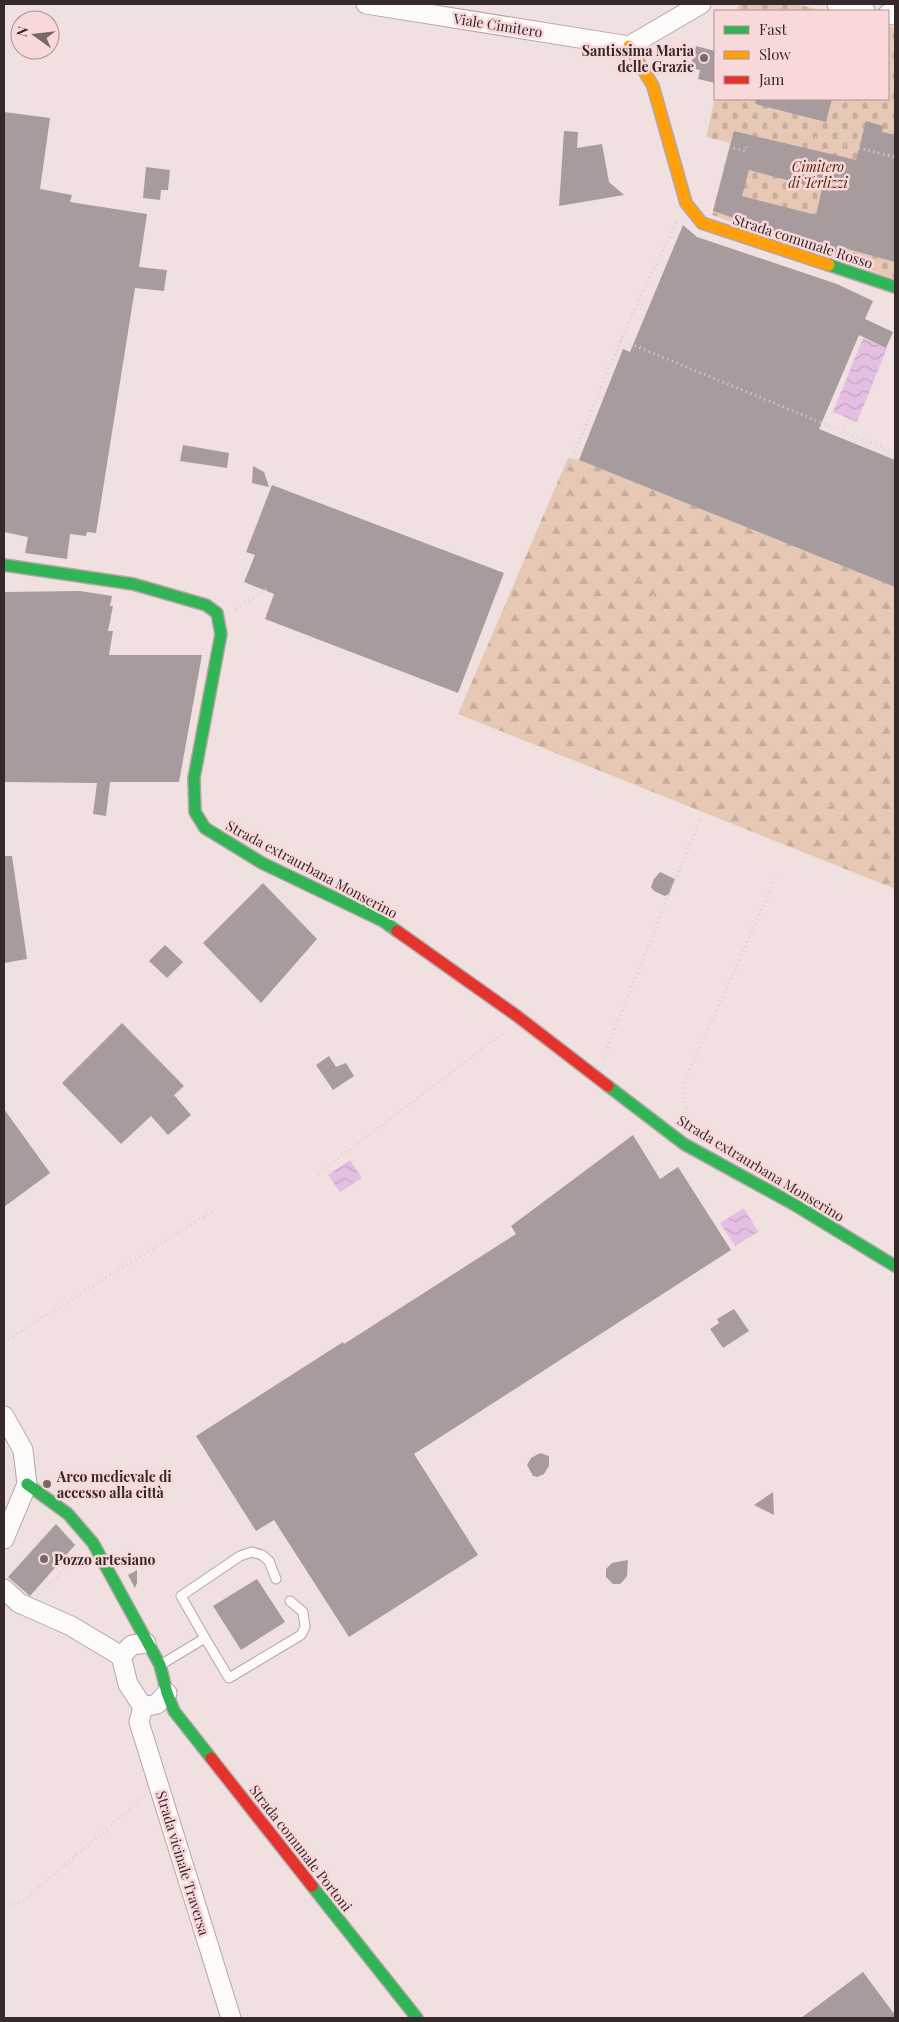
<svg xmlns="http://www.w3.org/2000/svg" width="899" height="2022" viewBox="0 0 899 2022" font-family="'Playfair Display',serif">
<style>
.forest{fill:url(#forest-firs)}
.cemetery{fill:url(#cemetery-stones)}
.water{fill:url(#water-waves)}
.building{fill:#a89b9d;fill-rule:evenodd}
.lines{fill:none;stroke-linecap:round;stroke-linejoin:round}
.lane-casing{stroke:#b4a6a7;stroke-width:11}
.street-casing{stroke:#b4a6a7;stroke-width:21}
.fast-casing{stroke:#b4a6a7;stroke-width:14}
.slow-casing{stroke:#b4a6a7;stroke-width:14}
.jam-casing{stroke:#b4a6a7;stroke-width:14}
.path{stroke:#d8d2d2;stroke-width:3;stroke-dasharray:1 4;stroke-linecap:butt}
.lane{stroke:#fdfafa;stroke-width:9}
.street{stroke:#fdfafa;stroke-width:19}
.fast{stroke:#30b455;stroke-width:11}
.slow{stroke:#ff9f0a;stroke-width:11}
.jam{stroke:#e5322d;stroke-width:11}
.poi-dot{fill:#77696a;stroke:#f9d8da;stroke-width:2}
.labels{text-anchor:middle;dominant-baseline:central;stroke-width:5;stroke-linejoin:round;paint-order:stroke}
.street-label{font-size:14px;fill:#36292a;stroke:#f9d8da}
.poi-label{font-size:14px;font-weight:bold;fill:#36292a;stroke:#f9d8da;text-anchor:start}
.park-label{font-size:14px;font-style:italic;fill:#4c2a04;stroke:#f9d8da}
</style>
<defs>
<pattern id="forest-firs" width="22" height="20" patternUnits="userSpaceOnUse" patternTransform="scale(1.25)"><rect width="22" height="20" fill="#e7c8b5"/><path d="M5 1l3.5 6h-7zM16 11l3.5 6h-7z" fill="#c7ac9c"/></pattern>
<pattern id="cemetery-stones" width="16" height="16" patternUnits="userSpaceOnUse" patternTransform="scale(1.25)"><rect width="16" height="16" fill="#e7c8b5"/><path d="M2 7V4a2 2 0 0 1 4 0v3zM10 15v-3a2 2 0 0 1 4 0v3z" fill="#c7ac9c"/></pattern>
<pattern id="water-waves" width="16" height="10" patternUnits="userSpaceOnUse" patternTransform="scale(1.25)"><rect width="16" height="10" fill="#e5bfe3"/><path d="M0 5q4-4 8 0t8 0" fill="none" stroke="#c5a4c3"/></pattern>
</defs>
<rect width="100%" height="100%" fill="#f1e0e0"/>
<path class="forest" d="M568,458L579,460L895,587V889L458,714Z"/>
<g class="cemetery">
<path d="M739,4H794L825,11H737Z"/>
<path d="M888,26L895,28V279L712,215L730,143L706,137L715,98L888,99Z"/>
</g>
<g class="water">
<path d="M863,338L887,348L857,422L833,412Z"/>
<path d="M350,1160L362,1178L340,1192L328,1175Z"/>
<path d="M744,1208L758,1232L735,1246L720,1223Z"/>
</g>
<g class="building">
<path d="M696,46L715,51V83L698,79L700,70L690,68Z"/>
<path d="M756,99H832L826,122L755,104Z"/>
<path d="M4,112L50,118L40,189L72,195L70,202L147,214L139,267L167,270L164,291L135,288L96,533L87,532L86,536L70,534L67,559L25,553L28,537L4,532Z"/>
<path d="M866,121L883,126L882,132L895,135V262L844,248L842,254L713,211L734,131L856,160ZM749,170L822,189L816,215L742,196Z"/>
<path d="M564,131L578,132L577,148L602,144L609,182L624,195L559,206Z"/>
<path d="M146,167L170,170L168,190H161L160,200L143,198Z"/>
<path d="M683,225L697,237L837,284L873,301L865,319L893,332L886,348L859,335L819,429L895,460V587L579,460L623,349L630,352Z"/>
<path d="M183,445L229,453L227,468L180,461Z"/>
<path d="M253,466L264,472L269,487L252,483Z"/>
<path d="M272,485L504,573L458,693L265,619L274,594L244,582L255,555L246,552Z"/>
<path d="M80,591L112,596L110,606H113L108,631H113L109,655H202L179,782H110L106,816L93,814L97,783L4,782V592Z"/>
<path d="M4,856H12L27,959L4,963Z"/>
<path d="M660,872L675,879L669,894L665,896L654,891L651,887L654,879Z"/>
<path d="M263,883L317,939L261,1003L203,943Z"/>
<path d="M165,945L183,962L167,978L149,961Z"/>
<path d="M122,1023L184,1086L174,1095L191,1115L168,1135L151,1116L121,1144L62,1083Z"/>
<path d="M329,1056L336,1067L346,1063L354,1076L333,1090L316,1065Z"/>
<path d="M4,1109L50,1173L4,1207Z"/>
<path d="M633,1135L660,1179L678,1167L731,1250L414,1454L478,1555L349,1637L274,1520L256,1531L196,1436L343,1342L344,1344L516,1234L511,1226Z"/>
<path d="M734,1309L749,1331L723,1348L710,1329L719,1323L717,1319Z"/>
<path d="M540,1453L549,1456V1466L544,1474L537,1477L533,1476L527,1465L531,1458Z"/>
<path d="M773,1492L774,1515L754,1505Z"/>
<path d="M56,1524L75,1545L30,1596L8,1577Z"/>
<path d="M628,1560L627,1576L624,1580L620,1584H613L606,1577V1569L612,1563Z"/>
<path d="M137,1570V1583L135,1588L128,1575Z"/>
<path d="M257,1579L285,1622L241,1650L213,1606Z"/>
<path d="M863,1972L895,2015V2018H801Z"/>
</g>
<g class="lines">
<defs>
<g id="lane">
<path d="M205,1638L229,1678L301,1635L305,1627L303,1612L290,1601"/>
<path d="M162,1664L205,1638L181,1596L240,1556L252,1552L262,1555L269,1561L276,1579"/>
</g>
<g id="street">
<path d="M366,4L629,46L701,4"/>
<path d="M837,4L865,11"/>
<path d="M888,14L895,15"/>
<path d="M4,1416L23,1450L27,1484L4,1539"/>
<path d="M4,1589L19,1603L71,1626L121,1656"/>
<path d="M146,1643L132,1645L121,1656L128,1684L143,1707L157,1704L167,1693"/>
<path d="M143,1707L139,1722L231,2018"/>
</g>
<g id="fast">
<path d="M829,265L895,287"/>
<path d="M4,565L133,584L206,605L217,613L221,634L194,778L195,812L205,828L262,863L383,921L397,931"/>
<path d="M608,1086L684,1144L795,1205L895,1266"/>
<path d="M27,1484L68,1514L93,1543L160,1665L167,1693L174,1711L211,1758"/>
<path d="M312,1886L417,2018"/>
</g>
<path id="slow" d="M629,46L653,86L686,203L702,223L829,265"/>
<g id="jam">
<path d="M397,931L517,1016L608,1086"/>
<path d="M211,1758L312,1886"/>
</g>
</defs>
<use href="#lane" class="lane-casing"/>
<use href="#street" class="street-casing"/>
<use href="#fast" class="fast-casing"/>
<use href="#slow" class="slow-casing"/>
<use href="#jam" class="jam-casing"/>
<g class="path">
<path d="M888,48L895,49"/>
<path d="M888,81L895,82"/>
<path d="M752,122L895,157"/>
<path d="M749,134L757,99"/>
<path d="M837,142L849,99"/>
<path d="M729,147L745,151L746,147"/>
<path d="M676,223L628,323L573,456C571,462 568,468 567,475C563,492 577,505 587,517L848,827"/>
<path d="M621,340L895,453"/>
<path d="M236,609L267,589"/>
<path d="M603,1057L701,817"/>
<path d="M685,1118L686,1106L682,1087L777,875"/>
<path d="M318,1174L504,1032"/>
<path d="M4,1342L214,1210"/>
<path d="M38,1594L78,1557"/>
<path d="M4,1906L23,1901L145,1796"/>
</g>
<use href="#lane" class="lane"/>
<use href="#street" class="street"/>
<use href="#fast" class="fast"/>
<use href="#slow" class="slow"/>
<use href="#jam" class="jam"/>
</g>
<g class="poi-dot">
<circle cx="704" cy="58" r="5"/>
<circle cx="47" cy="1484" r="5"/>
<circle cx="44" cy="1559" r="5"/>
</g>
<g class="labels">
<g class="street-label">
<text transform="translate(498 25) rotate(9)">Viale Cimitero</text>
<text transform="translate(803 241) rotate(18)">Strada comunale Rosso</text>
<text transform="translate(312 869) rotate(28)">Strada extraurbana Monserino</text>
<text transform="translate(761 1168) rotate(31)">Strada extraurbana Monserino</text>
<text transform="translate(301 1848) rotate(52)">Strada comunale Portoni</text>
<text transform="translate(183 1863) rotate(73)">Strada vicinale Traversa</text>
</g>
<g class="poi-label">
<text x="694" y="50" text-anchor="end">Santissima Maria<tspan x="694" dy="16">delle Grazie</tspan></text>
<text x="57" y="1476">Arco medievale di<tspan x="57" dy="16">accesso alla città</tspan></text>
<text x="54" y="1559">Pozzo artesiano</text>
</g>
<g class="park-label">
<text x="818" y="166">Cimitero<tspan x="818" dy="16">di Terlizzi</tspan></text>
</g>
</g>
<rect width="899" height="2022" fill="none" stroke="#36292a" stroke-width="10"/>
<rect x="714" y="10" width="175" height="90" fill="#f9d8da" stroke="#ab9294"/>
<rect x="724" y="26" width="25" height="8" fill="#30b455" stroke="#ab9294"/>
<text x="759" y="35" font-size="15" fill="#36292a">Fast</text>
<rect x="724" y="51" width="25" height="8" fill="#ff9f0a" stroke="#ab9294"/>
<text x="759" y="60" font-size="15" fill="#36292a">Slow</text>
<rect x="724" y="76" width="25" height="8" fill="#e5322d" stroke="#ab9294"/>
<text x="759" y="85" font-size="15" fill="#36292a">Jam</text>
<g transform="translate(35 35) rotate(285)"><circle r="24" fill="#f9d8da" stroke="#ab9294"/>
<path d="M0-4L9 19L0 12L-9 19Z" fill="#77696a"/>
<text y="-8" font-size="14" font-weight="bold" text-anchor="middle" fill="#36292a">N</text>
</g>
</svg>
